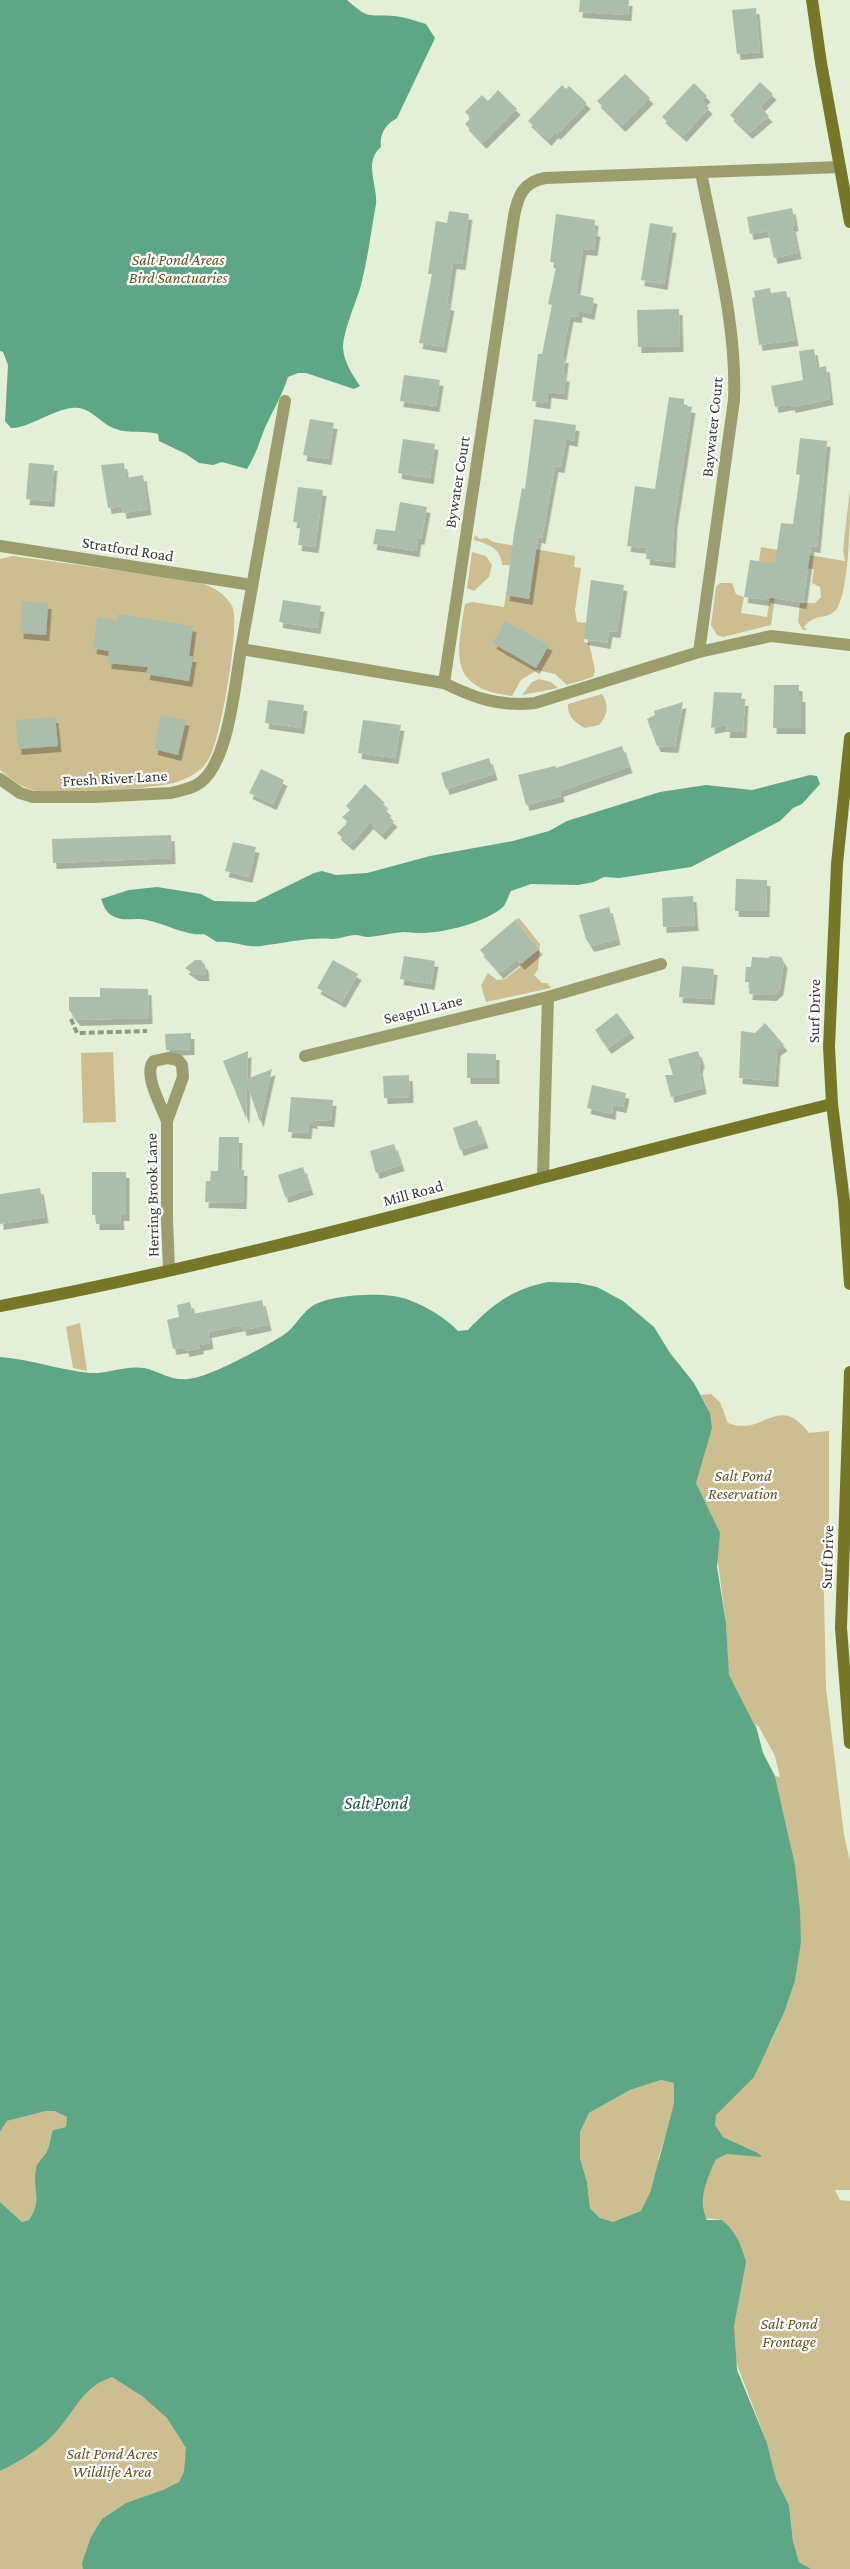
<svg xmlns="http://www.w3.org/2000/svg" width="850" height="2569" viewBox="0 0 850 2569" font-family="'Crimson Pro',serif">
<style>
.green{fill:#cdbe92}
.water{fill:#5da787;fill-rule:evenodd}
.building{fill:#abbeac;filter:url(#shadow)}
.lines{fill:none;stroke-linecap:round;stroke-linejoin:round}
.path{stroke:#919988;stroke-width:4;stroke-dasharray:6 3;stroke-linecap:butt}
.street{stroke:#9c9d6c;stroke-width:12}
.secondary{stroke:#777827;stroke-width:12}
.labels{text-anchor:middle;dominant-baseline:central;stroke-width:4.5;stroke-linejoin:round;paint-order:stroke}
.park-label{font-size:16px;font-style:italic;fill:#645421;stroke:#fff}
.street-label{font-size:16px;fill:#363a31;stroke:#fff}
.water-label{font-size:18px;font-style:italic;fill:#1a553e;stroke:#fff}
</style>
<defs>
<filter id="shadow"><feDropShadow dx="3.5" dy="6" stdDeviation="0" flood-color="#0004"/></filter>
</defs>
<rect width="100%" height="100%" fill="#e4efd7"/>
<g class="green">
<path d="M850,489C850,515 850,591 836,610C825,621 816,612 804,627L807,630H803L798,622L800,603H815L821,597L820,587L812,583L814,569L759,561L761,547L845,561L843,550Z"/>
<path d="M475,535L480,539L487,538L493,542L575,556L574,567L581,568L575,610L577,622L587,623L584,642L589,643L595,670L593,677L567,685L555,674L537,670L521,680L512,696C447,688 457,655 465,604L472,602L504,607L506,595L529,598L510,565H502C501,548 488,544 474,540Z"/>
<path d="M472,552L486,556L492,565L489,577L474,591L467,588Z"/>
<path d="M13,556L195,581C210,585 224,592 232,606C241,622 221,736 211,754C209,759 205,765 201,769C194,775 185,779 177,782C155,789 58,795 36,791C22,788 11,779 0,770V559Z"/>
<path d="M720,583H732L736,594L744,597L741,613L767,617L770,598H775L771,625L723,637L717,635L711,625L716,587Z"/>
<path d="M539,679L551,682L558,688L522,695L532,682Z"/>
<path d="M602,694C609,705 608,715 599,725L585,728C575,723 567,716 568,704Z"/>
<path d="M519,918L540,944L538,969L534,975L542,983H547L551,988L486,1002L481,985L488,973L497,980L505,979L520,967V963L539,949L515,920Z"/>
<path d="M113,1052L116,1122L83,1123L81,1053Z"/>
<path d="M80,1323L87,1371L73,1368L66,1327Z"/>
<path d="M711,1394L720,1402L728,1423C764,1437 778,1392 809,1433L829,1431V1520L824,1595L826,1688L844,1835L850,1861V2190H835L840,2200L850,2201V2569H806V2566L799,2562L793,2541L789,2505L776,2479L767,2443L736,2362L730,2351L722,2220L641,2211L613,2223L600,2218L590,2208L587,2182L580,2158V2132L589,2113L630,2090L661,2080L674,2083L675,2104L658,2160L725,2152L758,2153L723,2137L701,2131L771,2042L784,2013L795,1981L801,1943L789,1838L775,1776L780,1777L775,1756L759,1727L756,1724L757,1730L729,1684L726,1623L718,1563L688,1480L710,1413L701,1395Z"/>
<path d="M46,2111H54L67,2117V2127L53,2130C50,2137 50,2147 46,2153C43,2158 39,2159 38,2165C33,2186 43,2199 29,2220L22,2222L0,2202V2132L7,2121Z"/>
<path d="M112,2376C134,2389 181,2421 186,2448C188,2457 188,2466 191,2476L86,2569H0V2471C20,2462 42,2448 57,2431C76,2408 83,2388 112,2376Z"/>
</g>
<g class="water">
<path d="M0,0H347C370,20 366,14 394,16C405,17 416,21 426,24L435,38L397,118C386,124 379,134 381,147C363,162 378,186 376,204C371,231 368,258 361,285C356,303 343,331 343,348C344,362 352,374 360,386L354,389L306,373H298L288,377C282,396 272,412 264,430C259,444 255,456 247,469L222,462L213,465L199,463L186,454L159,441L158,434C144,430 129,434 116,429C100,424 90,405 72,408C52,410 27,429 11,428L5,421L8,365L3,352L0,351Z"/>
<path d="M810,775L817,776L820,784L802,804L793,808L780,821L691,867L619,878L604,877L594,882L578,885L531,884L511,891C508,896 507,903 503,907C485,923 441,934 417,933C413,933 408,932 404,932C391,933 380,936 368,937C364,937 360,935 355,935C348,935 340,939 332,939C309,937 285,943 261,946C247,948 231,940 217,942L204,934C186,937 159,920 139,919C128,919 121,921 111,915C105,911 104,906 101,899L129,890L157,887L201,894L214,901L255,902L314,873L322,871L336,875L367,873L430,856L513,841L549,831L567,821L660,792L706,785L752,790Z"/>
<path d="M548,1282L578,1283L597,1287L623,1301L654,1327L670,1353L694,1383L710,1413L712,1428L696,1483L720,1533L717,1567L726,1623L729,1675L757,1730L763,1753L775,1776L795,1865L800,1911L801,1943L795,1981L784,2013L754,2077L716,2115L715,2125L723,2137L758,2153L762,2157L727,2154L716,2159C707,2179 697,2200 707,2220H722C736,2232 741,2244 746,2262L734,2326L737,2370L767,2443L776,2479L789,2505L793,2541L799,2562L811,2569H83L82,2563L91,2537L102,2519L126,2503L163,2490L179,2482L184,2472L186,2448L167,2418L142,2396L112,2377C83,2387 76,2409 57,2431C42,2448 20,2462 0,2471V2202L22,2222L29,2220C43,2199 32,2190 36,2169C37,2162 42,2159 46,2153C50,2147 50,2137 53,2130L66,2127L67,2117L54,2111H46L7,2121L0,2132V1357C31,1359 59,1370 90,1373C107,1374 126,1365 144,1368C159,1371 171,1381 188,1379C209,1378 262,1348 282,1336C294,1329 300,1315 311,1307C329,1294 388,1291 409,1300C427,1307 445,1317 458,1331L468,1330C492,1305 512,1289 548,1282ZM661,2080L674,2083V2104L650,2193L641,2211L613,2222L600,2218L590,2208L587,2182L580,2158V2132L589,2113L630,2090Z"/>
</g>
<g class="building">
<path d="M580,0H629L628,15L579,12Z"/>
<path d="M756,8L760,52L737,54L732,10Z"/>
<path d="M625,74L650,98L622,126L597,101Z"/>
<path d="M760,82L773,94L760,107L769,116L749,133L730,115Z"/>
<path d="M694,83L707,96L702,101L709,108L683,136L662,117Z"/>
<path d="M562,85L566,89L569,86L587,103L557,134L555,132L548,140L528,121Z"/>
<path d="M498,90L517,109L483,143L465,124L471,118L465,112L482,95L488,101Z"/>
<path d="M792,208L795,225L792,226L798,253L774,258L768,231L750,234L747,217Z"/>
<path d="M449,211L469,214L462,264L453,263L447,304L451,305L443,347L419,343L432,274H428L436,221L447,223Z"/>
<path d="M556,214L595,220L594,230L597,231L594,250L583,249L576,294L594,298L591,314L579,311L578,317L570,316L562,357H565L563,375L566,376L564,394L548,392L547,403L532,401L538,354H542L552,305L548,304L557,263L550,262Z"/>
<path d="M650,223L673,227L664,284L641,280Z"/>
<path d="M770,288L771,293L786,291L795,340L759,345L752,298L755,297L754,291Z"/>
<path d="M679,309L680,346L638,347L637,310Z"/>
<path d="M814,349L817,368L826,366L830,399L792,407L791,404L775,407L771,386L803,380L799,351Z"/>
<path d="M404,375L440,380L436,406L400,401Z"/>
<path d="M669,397L684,399V406L692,407L674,522L672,562L646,559L647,548L627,546L635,486L655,489Z"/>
<path d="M310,419L334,423L328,459L303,455Z"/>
<path d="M534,419L576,425L574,441L566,439L561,467L555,466L542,538L538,537L529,599L506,595L514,533L522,488L525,489Z"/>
<path d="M800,438L827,441L817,547L811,546L803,603L767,597L766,600L744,597L750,560L775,563L781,523L793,524L800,475L796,474Z"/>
<path d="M403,439L435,444L430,478L398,473Z"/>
<path d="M29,463L54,465L51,501L26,499Z"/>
<path d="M124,463L126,478L143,475L148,509L123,513L122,506L108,508L101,465Z"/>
<path d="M298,487L323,490L315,547L298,545L301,523L293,522Z"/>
<path d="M400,502L427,507L421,539L418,538L416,551L373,544L376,529L395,531Z"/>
<path d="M591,580L624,585L617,632L609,631L607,643L584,639Z"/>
<path d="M283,600L321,606L317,628L279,622Z"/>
<path d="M22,601L48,603L46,635L20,633Z"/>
<path d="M118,614L193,626L189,656H193L189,681L146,674L148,667L108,663L109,651L93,648L97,617L117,620Z"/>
<path d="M505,621L549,645L536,668L493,643Z"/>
<path d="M774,685H799V696H802V728H773Z"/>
<path d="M714,692L742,693L741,700H745L743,732H726L727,725L711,728Z"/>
<path d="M268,700L304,705L301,728L265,723Z"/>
<path d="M683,702L675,747L657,746L647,719L655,715L654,711Z"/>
<path d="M161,715L186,720L178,755L154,749Z"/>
<path d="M55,717L58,746L18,749L16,720Z"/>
<path d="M363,720L401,725L395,758L358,753Z"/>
<path d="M622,746L629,767L560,791L561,796L526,805L518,775L555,766L556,768Z"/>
<path d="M489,758L494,774L446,789L441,773Z"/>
<path d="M261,769L284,780L273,804L249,793Z"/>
<path d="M365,784L385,803L382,805L388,810L385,813L394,821L382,834L370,823L350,845L337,833L348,822L342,817L350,810L346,806Z"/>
<path d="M171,835L172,858L53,863L52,839Z"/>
<path d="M233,842L256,847L249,877L225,871Z"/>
<path d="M736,879L767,880L766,911H735Z"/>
<path d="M693,896L695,925L663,927L662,898Z"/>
<path d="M609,907L617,939L591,946L586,939L579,915Z"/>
<path d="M515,920L539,949L521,964L517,959L500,973L480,950Z"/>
<path d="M404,956L435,961L431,984L400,979Z"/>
<path d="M770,956L781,957L784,962L780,989L773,995L749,994L750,982H745L746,967H751L752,957L768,958Z"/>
<path d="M195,960H201L205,965L206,975H195L185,968Z"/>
<path d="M333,960L358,974L342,1002L317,988Z"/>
<path d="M682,966L714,969L711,999L679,997Z"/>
<path d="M100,988L148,989L149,1018L77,1020L69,1010V997H100Z"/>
<path d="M617,1013L631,1032L608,1048L595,1030Z"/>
<path d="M765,1023L784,1045L777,1050L775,1081L739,1078L741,1031L755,1033Z"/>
<path d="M191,1033V1049L166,1050L165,1034Z"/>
<path d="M248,1051L247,1079L272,1069L260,1122L247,1084L246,1118L223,1061Z"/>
<path d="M698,1051L701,1061L699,1068L703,1088L671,1097L665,1075H673L668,1059Z"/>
<path d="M467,1053L496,1054V1078H467Z"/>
<path d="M409,1075L410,1097L384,1098L383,1076Z"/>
<path d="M592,1085L626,1093L623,1107L613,1105L612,1114L587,1108Z"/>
<path d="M291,1097L333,1100L331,1121L314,1120V1123L309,1122L308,1133L288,1132Z"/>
<path d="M477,1120L485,1142L460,1150L453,1128Z"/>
<path d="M219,1137H239L238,1170H244L243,1203L205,1202L206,1181H210L211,1171H218Z"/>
<path d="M394,1144L401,1165L376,1173L370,1151Z"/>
<path d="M303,1167L310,1189L285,1197L278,1175Z"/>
<path d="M92,1172H126V1215H120L121,1224H96V1215H92Z"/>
<path d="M40,1188L45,1217L0,1224V1194Z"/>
<path d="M262,1300L268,1325L243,1330L242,1325L208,1332L210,1343L200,1345V1348L186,1351L185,1347L173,1349L167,1320L179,1317L177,1305L190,1302L193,1314Z"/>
</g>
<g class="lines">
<path class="path" d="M71,1019L77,1033L147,1031"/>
<g class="street">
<path d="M839,167L545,178C523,182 518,196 514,216L444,683C474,698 500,707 535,703L699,652L771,636L850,645"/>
<path d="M0,546L252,585"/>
<path d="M241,649L285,401"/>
<path d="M699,652L734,400C737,323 715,247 701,172"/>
<path d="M0,779L20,793L33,797H94L171,793C182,790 192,789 201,782C229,760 235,683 241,649L444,683"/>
<path d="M305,1056L548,997L661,964"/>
<path d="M167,1121C162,1107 142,1073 154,1061L168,1058L178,1060L182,1065L183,1077L167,1121V1220L169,1269"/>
<path d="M543,1176L548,997"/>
</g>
<g class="secondary">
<path d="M812,0L821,63L850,222"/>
<path d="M850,738L837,864L829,1047L832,1104L844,1201L850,1284"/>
<path d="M0,1306C280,1253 555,1171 832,1104"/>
<path d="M850,1372L841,1628L850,1743"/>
</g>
</g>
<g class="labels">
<g class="park-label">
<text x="178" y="259">Salt Pond Areas<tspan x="178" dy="18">Bird Sanctuaries</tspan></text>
<text x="743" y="1475">Salt Pond<tspan x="743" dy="18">Reservation</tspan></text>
<text x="789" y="2323">Salt Pond<tspan x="789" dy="18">Frontage</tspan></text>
<text x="112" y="2453">Salt Pond Acres<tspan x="112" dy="18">Wildlife Area</tspan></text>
</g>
<g class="street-label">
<text transform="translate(712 427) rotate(-84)">Baywater Court</text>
<text transform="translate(457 482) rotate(-81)">Bywater Court</text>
<text transform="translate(128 549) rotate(9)">Stratford Road</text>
<text transform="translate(115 778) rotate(-3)">Fresh River Lane</text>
<text transform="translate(423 1009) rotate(-14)">Seagull Lane</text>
<text transform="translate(814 1011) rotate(-89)">Surf Drive</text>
<text transform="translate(413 1193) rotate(-15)">Mill Road</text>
<text transform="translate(152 1195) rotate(-91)">Herring Brook Lane</text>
<text transform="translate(827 1557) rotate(-88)">Surf Drive</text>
</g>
<g class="water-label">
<text x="376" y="1803">Salt Pond</text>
</g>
</g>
</svg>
